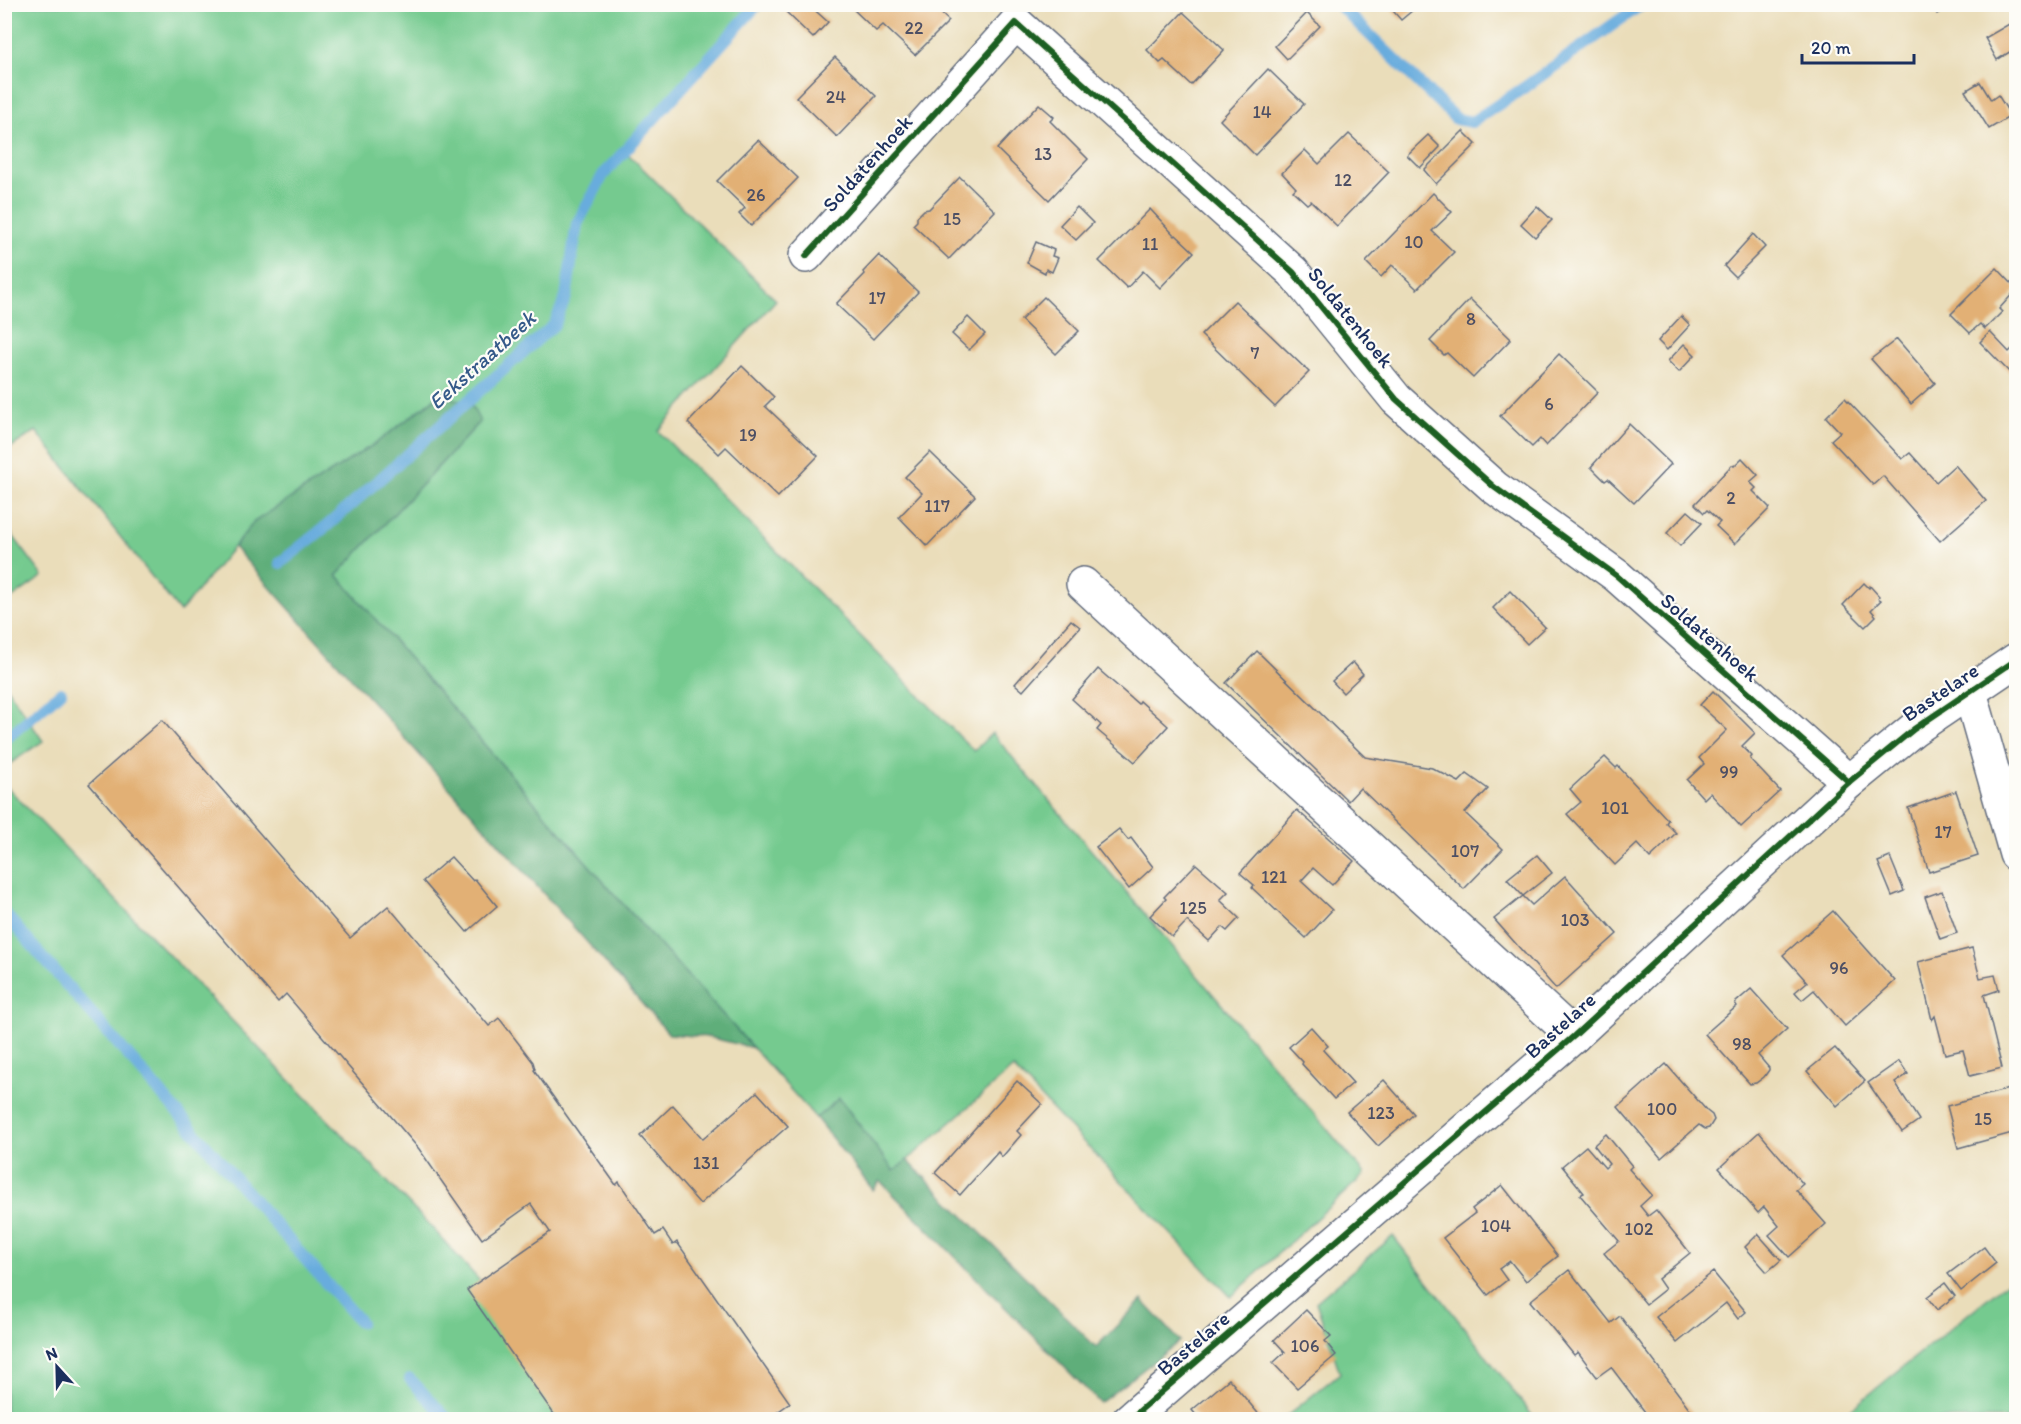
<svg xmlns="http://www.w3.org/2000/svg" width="2021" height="1424" viewBox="0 0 2021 1424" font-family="Itim,sans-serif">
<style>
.green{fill:#74ca8f;stroke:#487c76;stroke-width:1.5}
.forest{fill:#5fae7a;stroke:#3d6e6c;stroke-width:1.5}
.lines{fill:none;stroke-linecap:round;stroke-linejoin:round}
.stream{stroke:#67acdd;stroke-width:12}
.building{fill:#e2b074}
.minor-casing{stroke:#636c7e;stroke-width:36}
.minor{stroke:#fff;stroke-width:33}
.cycleway-casing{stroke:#fdfcf7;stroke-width:10}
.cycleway{stroke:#1b5e20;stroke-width:6}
.labels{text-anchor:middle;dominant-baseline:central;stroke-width:4.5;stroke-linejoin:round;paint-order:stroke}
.number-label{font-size:18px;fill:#4d4f64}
.street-label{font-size:21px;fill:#1b2f5e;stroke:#fdfcf7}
.water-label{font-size:22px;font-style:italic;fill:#365b8a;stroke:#fdfcf7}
</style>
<rect width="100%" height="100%" fill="#fdfcf7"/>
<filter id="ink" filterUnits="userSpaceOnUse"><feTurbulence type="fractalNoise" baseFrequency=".0167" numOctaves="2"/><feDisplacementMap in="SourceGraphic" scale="12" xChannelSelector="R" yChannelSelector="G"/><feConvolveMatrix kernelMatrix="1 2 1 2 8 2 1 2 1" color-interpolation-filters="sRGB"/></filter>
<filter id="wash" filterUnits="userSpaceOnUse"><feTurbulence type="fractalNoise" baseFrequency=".008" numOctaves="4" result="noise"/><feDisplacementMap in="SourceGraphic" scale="24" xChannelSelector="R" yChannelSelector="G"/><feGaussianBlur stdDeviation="1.35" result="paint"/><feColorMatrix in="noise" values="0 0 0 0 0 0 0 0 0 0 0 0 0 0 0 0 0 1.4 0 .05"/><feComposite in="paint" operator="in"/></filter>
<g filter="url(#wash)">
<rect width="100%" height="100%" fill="#eaddba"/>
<g class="green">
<path d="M5,5H752L623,149L776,300L658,431L974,751L992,733L1365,1174L1231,1297L1013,1068L894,1172L840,1099L816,1118L621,902L337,575L480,422L438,396L376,443L254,522L180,612L36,431L5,451Z"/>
<path d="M4,524L43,576L5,603H4Z"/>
<path d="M5,685L43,741L5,767H4Z"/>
<path d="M4,784L436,1232L603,1419H5Z"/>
<path d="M1393,1236L1535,1419L1282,1420L1340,1373L1316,1302Z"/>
<path d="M2016,1275V1419H1839Z"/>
</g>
<g class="forest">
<path d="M439,396L470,402L480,422L337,575L621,902L753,1048L708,1037L669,1034L234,547L254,522L376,443Z"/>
<path d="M839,1098L894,1171L907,1160L1096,1347L1142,1300L1180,1341L1100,1403L880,1181L873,1190L816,1118Z"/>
</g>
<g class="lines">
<g class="stream">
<path d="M1338,4L1456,119L1472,122L1528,85L1642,4"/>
<path d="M280,563L328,525L554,325L566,297L577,224L603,175L758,4"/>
<path d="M4,740L61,692"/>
<path d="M4,913L360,1322"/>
<path d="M410,1379L448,1420"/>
</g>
</g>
<g id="blocks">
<g class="building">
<path d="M858,4H931L949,21L915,55L883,25L876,31L853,9Z"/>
<path d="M1387,4H1408L1413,10L1401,20Z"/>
<path d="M1931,4H1953L1937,14Z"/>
<path d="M787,5H809L828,22L813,38L783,9Z"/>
<path d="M1183,12L1224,50L1191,85L1164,60L1160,63L1147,50Z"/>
<path d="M1307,13L1320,26L1287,59L1275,46Z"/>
<path d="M2016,20V48L1997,60L1985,38Z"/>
<path d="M835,57L876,96L837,137L796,97Z"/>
<path d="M1268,69L1304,104L1255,155L1220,120Z"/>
<path d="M1980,82L1991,100L1998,95L2011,116L1989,129L1965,91Z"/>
<path d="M1039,104L1054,117L1050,121L1088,159L1049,200L997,149Z"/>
<path d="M1463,131L1476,144L1436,184L1424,170Z"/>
<path d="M1349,134L1389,172L1337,226L1311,201L1307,204L1293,191L1296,188L1282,173L1305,150L1319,164Z"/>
<path d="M1428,135L1440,147L1420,168L1407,155Z"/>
<path d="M758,140L798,178L751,226L739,214L745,208L717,181Z"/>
<path d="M960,177L995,211L949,259L913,225L917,221V217L924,210L929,209Z"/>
<path d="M1433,193L1452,212L1432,231L1454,252L1417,289L1392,265L1381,277L1366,262Z"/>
<path d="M1537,206L1552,220L1535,237L1521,224Z"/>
<path d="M1077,207L1093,223L1076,240L1060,225Z"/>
<path d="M1150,209L1175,236L1176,235L1194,252L1160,288L1143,271L1127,288L1099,261Z"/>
<path d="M1753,234L1765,247L1735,277L1724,266Z"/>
<path d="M1036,242L1054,250L1052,256L1058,258L1052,272L1046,269L1045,273L1027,263Z"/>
<path d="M879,255L918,292L873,339L836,304L865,274L863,272Z"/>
<path d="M1997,268L2016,288V290L1999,309L2002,312L1985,329L1980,324L1970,333L1951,314Z"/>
<path d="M1044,297L1079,331L1056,354L1021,320Z"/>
<path d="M1470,299L1511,339L1473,378L1447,353L1444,355L1430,341Z"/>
<path d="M1235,301L1309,372L1275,407L1201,335Z"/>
<path d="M1681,316L1690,325L1667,350L1658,341Z"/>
<path d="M968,317L985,334L969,350L952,334Z"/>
<path d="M1990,332L2009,352L2016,345V373L2013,376L1980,342Z"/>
<path d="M1897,339L1935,383L1911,404L1871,359Z"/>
<path d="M1684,344L1695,355L1679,372L1668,361Z"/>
<path d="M1559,354L1598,392L1546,446L1540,439L1532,447L1500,416Z"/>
<path d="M742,366L774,397L765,406L818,456L778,497L726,447L719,454L688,423Z"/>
<path d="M1845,398L1902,459L1910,453L1936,482L1955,465L1986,501L1940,541L1883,476L1873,485L1831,440L1840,432L1826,417Z"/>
<path d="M1629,424L1671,464L1634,503L1608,479L1605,481L1591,467Z"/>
<path d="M930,452L975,496L927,546L899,517L922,493L905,477Z"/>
<path d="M1742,458L1758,475L1750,482L1756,488L1753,491L1770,508L1735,544L1716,526L1720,522L1707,510L1704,513L1695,504L1732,465L1734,466Z"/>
<path d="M1688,511L1702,523L1680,546L1667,533Z"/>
<path d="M1864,583L1869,588L1870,586L1879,596L1878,598L1881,600L1871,610L1876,616L1865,627L1843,605Z"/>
<path d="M1510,591L1545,627L1527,644L1493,608Z"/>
<path d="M1071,620L1080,627L1023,691L1015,684Z"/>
<path d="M1257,651L1365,757L1432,768L1459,782L1467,774L1488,789L1465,813L1503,849L1464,889L1360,788L1348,801L1226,683Z"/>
<path d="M1353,662L1363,674L1343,693L1332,681Z"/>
<path d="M1098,669L1138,704L1140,701L1168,726L1135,762L1097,730L1101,725L1072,699Z"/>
<path d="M1713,691L1755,733L1742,746L1752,756L1750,759L1780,791L1741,827L1710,793L1704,799L1687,780L1704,764L1699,758L1727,730L1700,705Z"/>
<path d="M162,720L350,938L388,906L489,1026L499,1018L533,1062L535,1069L534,1070L616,1185L619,1182L655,1235L663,1230L673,1245L677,1242L790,1403L766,1420H558L467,1290L550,1232L531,1204L482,1239L419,1149L286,994L278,1002L89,784Z"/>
<path d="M1605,757L1616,768L1618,766L1668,820L1666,823L1676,833L1650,858L1637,844L1615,865L1567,814L1581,802L1570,789Z"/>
<path d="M1956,791L1978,856L1929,872L1908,808Z"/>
<path d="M1297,810L1354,861L1332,885L1313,868L1301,881L1332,910L1306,938L1252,888L1254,885L1240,873Z"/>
<path d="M1119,829L1128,840L1131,838L1153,867L1129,889L1096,847Z"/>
<path d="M1537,855L1552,873L1523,896L1507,879Z"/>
<path d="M451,857L473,881L475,879L497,906L467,932L423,881Z"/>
<path d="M1890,857L1904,891L1892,896L1878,862Z"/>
<path d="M1196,864L1228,892L1220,900L1239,918L1227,931L1222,927L1209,941L1187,921L1172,937L1150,916L1166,899L1164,897Z"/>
<path d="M1565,876L1617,934L1556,989L1494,919L1523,896L1532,905Z"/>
<path d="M1942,891L1957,933L1940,939L1925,897Z"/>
<path d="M1833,911L1895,981L1845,1026L1814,990L1802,1000L1795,992L1807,982L1783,955Z"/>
<path d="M1972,948L1980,978L1995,975L1999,990L1984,995L2002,1068L1970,1076L1963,1050L1945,1054L1935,1016L1932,1020L1918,962Z"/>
<path d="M1751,989L1787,1029L1758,1055L1769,1068V1070L1764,1077L1756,1083L1750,1084L1705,1034L1737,1006L1735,1003Z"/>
<path d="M1311,1027L1328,1046L1323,1050L1353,1083L1334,1099L1302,1064L1303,1062L1289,1047Z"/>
<path d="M1835,1048L1865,1081L1837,1106L1807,1071Z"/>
<path d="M1899,1061L1908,1074L1895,1083L1919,1120L1902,1132L1868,1083Z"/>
<path d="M1666,1064L1707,1111L1712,1115L1714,1120L1709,1128L1705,1129L1699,1125L1661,1158L1618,1107Z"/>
<path d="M1384,1080L1414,1114L1378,1146L1347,1112Z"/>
<path d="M1017,1081L1042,1104L1017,1131L1021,1135L1002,1157L998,1152L960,1195L935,1173Z"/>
<path d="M2016,1087V1132L1958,1148L1947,1106Z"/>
<path d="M757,1092L788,1126L700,1204L640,1136L673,1105L703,1139Z"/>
<path d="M1759,1132L1803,1184L1796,1190L1826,1224L1789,1257L1769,1235L1779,1226L1764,1207L1758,1213L1719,1168Z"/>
<path d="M1606,1134L1632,1166L1629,1169L1652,1195L1640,1206L1648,1216L1656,1210L1690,1253L1658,1279L1665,1289L1646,1304L1604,1253L1619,1241L1580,1195L1584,1193L1562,1166L1586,1146L1605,1168L1609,1164L1594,1145Z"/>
<path d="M1502,1185L1558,1256L1526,1281L1510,1261L1499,1269L1507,1280L1488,1295L1443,1238L1475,1213L1472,1209Z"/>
<path d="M1758,1234L1781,1260L1767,1272L1745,1247Z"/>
<path d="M1984,1247L1996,1263L1961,1291L1948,1274Z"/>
<path d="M1569,1270L1611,1323L1620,1316L1698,1420H1651L1611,1367L1597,1377L1578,1352L1574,1355L1530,1301Z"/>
<path d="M1713,1272L1746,1312L1738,1319L1726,1303L1677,1343L1656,1317Z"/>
<path d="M1945,1283L1955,1296L1937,1310L1927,1297Z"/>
<path d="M1306,1310L1331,1336L1325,1341L1336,1355L1297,1388L1273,1363L1285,1352L1274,1340Z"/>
<path d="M1229,1379L1262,1418L1260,1420H1200L1192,1410Z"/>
</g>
</g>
</g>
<g filter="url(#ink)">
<use href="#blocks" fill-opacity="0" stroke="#636c7e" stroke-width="1.5"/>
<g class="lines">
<defs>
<g id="minor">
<path d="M806,256L1016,23L1293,272L1396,399L1494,487L1617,576L1849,782"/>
<path d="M1083,584L1574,1036"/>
<path d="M1970,692L2016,854"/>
<path d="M1129,1420L1574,1036L1849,782L1914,729L2016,660"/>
</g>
</defs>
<use href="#minor" class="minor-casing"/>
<use href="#minor" class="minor"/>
<defs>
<g id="cycleway">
<path d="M806,256L1016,23L1293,272L1396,399L1494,487L1617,576L1849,782"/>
<path d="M1129,1420L1574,1036L1849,782L1914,729L2016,660"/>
</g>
</defs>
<use href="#cycleway" class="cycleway-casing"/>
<use href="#cycleway" class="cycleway"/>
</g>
</g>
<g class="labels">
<g class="number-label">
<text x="914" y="28">22</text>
<text x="836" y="97">24</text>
<text x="1262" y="112">14</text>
<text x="1043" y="154">13</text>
<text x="1343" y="180">12</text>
<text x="756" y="195">26</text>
<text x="952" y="219">15</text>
<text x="1414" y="242">10</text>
<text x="1150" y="244">11</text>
<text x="877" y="298">17</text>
<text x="1471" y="319">8</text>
<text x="1255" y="353">7</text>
<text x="1549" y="404">6</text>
<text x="748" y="435">19</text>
<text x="1731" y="498">2</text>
<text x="937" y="506">117</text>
<text x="1729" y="772">99</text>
<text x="1615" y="808">101</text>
<text x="1943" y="832">17</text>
<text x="1465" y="851">107</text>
<text x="1274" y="877">121</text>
<text x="1193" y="908">125</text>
<text x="1575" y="920">103</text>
<text x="1839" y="968">96</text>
<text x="1742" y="1044">98</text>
<text x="1662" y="1109">100</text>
<text x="1381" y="1113">123</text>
<text x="1983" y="1119">15</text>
<text x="706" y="1163">131</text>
<text x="1496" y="1226">104</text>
<text x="1639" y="1229">102</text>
<text x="1305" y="1346">106</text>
</g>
<g class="street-label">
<text transform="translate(867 163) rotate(-48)">Soldatenhoek</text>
<text transform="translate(1351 317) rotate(51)">Soldatenhoek</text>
<text transform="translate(1710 637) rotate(41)">Soldatenhoek</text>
<text transform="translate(1940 692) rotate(-34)">Bastelare</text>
<text transform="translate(1560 1025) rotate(-42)">Bastelare</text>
<text transform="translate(1193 1343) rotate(-40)">Bastelare</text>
</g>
<g class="water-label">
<text transform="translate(482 360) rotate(-42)">Eekstraatbeek</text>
</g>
</g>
<rect width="2021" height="1424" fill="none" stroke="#fdfcf7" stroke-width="24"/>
<g transform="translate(57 1367) rotate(338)" stroke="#fdfcf7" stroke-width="4.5" paint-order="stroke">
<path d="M0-4.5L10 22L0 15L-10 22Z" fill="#1b2f5e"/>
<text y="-9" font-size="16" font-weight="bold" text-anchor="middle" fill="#1b2f5e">N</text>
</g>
<path d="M1802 54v9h112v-9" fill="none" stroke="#1b2f5e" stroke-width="3"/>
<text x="1811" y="54" font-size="18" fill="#1b2f5e" stroke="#fdfcf7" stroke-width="4.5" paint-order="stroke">20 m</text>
</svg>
